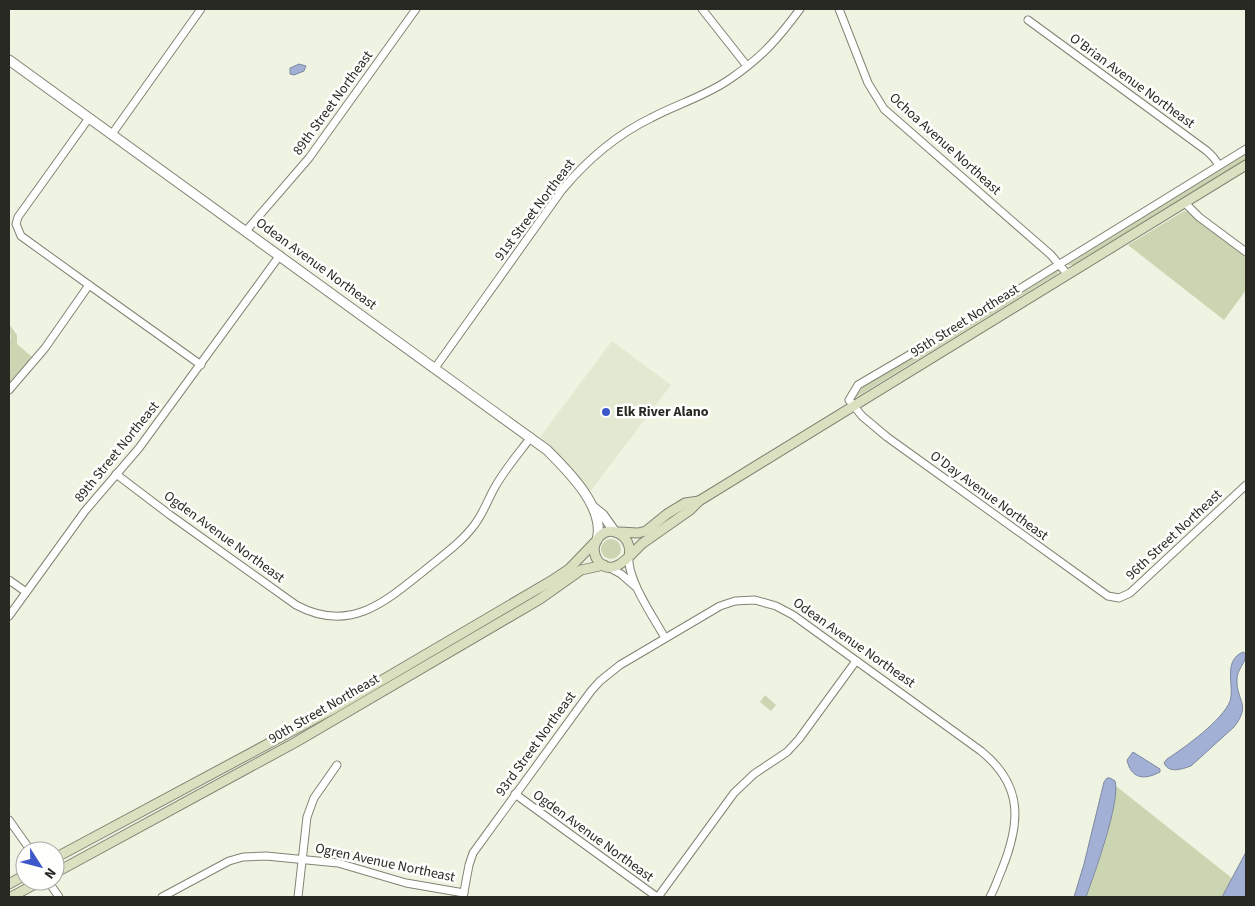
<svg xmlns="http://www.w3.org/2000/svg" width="1255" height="906" viewBox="0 0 1255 906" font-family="'Source Sans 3',sans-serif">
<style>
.built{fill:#e3e9d1}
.green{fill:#ccd5b1}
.water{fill:#a2b0d5;stroke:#7d889f}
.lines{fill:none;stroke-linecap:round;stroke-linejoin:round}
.minor-casing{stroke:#808475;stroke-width:9}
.tertiary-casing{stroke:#808475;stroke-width:11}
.secondary-casing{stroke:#808475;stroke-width:11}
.minor{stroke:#fff;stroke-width:7}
.tertiary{stroke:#fff;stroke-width:9}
.secondary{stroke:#dbe1c0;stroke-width:9}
.poi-dot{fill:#3c57c9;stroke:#fefffc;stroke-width:2}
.labels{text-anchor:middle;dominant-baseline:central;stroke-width:5;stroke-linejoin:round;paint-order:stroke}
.street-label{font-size:14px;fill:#272922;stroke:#fefffc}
.poi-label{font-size:14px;font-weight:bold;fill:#272922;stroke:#fefffc;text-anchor:start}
</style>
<rect width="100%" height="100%" fill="#eff4e2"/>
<path class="built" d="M612,341L671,385L589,493L568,463L540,437Z"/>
<g class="green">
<path d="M1246,153V160L1073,265H1067Z"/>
<path d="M1184,211L1190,212L1246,256V290L1224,320L1128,245Z"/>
<path d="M1057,269L1059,271L1057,274L855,398V396L863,387Z"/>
<path d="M9,324L17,335V344L32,357L9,383V344L11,336L9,331Z"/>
<circle cx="611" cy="549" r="10"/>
<path d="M765,695L776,705L771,711L760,702Z"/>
<path d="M1116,786L1233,879L1222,897H1086C1098,862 1114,824 1116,786Z"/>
</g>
<g class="water">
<path d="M299,64L306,66L304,71L294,75L290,74V68Z"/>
<path d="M1243,652L1246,654C1246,662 1237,670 1237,679C1236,701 1252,704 1234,727L1191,766C1182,769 1169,774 1164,763L1167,759C1184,748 1223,720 1230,701C1235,686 1222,661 1243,652Z"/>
<path d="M1133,752L1160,769V772C1143,781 1131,778 1127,760Z"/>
<path d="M1107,778H1110L1115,781C1121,801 1094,875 1086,897H1074L1084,864L1104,782Z"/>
<path d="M1246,852V897H1222Z"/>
</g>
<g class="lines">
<defs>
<g id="minor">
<path d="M702,9L747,66"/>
<path d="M839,9L868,83L884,109L1051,255L1068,275"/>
<path d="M1028,20L1207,151L1213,157L1219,165"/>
<path d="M112,134L201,9"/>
<path d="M1246,149L974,317L858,385L849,400L862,416L887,437L1108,596L1119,598L1130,593L1246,485"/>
<path d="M1185,203L1199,217L1246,252"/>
<path d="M246,231L309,158L416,9"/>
<path d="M89,285L201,365"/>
<path d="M435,368L562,190C587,160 616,135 651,118C677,104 706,96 730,79C762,57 778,39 800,9"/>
<path d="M9,390L45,348L89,285L21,236L16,224L18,217L89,118"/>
<path d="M116,474L170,515L296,605C350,634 385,602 425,570C443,555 462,542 475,524C484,512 488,499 495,487C505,469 519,453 531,437"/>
<path d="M629,556C626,578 654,618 665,638"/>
<path d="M608,567L621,574L636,587"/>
<path d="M9,580L26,592"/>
<path d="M9,616L85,511L139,448L280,255"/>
<path d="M515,794L657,897"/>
<path d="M9,820L31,851"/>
<path d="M48,881L59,897"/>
<path d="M162,897L229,861L243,857L266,856L338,863L406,883L464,893"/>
<path d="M298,897L307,817L314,798L337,765"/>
<path d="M463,897L469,865L473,853L591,691L600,681L620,665L720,606L735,601L755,600L776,606L793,615L981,751C1023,785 1021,822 1002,869C998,878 995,888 990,897"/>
<path d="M658,897L734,793L754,774L787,752L799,739L856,661"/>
</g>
<g id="tertiary">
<path d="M9,60L547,450C568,471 606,508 597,540"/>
<path d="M593,507L603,515L615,532"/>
</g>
<g id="secondary">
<path d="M619,532L638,533L646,531L667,514L685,503L699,501"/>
<path d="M629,556C634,534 605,521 596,542C593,548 594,555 598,561C614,580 632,552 643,543L690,510L699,501L1246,165"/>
<path d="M55,858L333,709L551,581L569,569L595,542"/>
<path d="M55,873L296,742L540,599L581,570L604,565"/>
<path d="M9,884L25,875"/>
<path d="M11,897L41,881"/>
</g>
</defs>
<use href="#minor" class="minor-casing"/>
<use href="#tertiary" class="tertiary-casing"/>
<use href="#secondary" class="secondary-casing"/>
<use href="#minor" class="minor"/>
<use href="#tertiary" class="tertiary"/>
<use href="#secondary" class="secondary"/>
</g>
<circle class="poi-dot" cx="606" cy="412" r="5"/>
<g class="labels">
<g class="street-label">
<text transform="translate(1132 81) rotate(36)">O'Brian Avenue Northeast</text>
<text transform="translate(333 103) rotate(-54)">89th Street Northeast</text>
<text transform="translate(945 144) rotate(42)">Ochoa Avenue Northeast</text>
<text transform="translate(535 210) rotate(-53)">91st Street Northeast</text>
<text transform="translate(316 264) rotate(36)">Odean Avenue Northeast</text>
<text transform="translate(965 321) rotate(-32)">95th Street Northeast</text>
<text transform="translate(117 452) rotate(-51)">89th Street Northeast</text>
<text transform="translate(989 496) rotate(36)">O'Day Avenue Northeast</text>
<text transform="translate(1174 535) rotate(-43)">96th Street Northeast</text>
<text transform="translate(224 537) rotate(36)">Ogden Avenue Northeast</text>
<text transform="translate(854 643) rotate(35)">Odean Avenue Northeast</text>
<text transform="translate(324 709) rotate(-30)">90th Street Northeast</text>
<text transform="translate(536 744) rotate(-54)">93rd Street Northeast</text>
<text transform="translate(593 836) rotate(36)">Ogden Avenue Northeast</text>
<text transform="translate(385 863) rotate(12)">Ogren Avenue Northeast</text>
</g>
<g class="poi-label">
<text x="616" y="412">Elk River Alano</text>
</g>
</g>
<rect width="1255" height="906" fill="none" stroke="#272922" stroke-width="20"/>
<g transform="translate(40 866) rotate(126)"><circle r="24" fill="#fefffc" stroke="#a8a9a5"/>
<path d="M0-4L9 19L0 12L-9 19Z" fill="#3c57c9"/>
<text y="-8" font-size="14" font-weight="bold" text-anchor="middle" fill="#272922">N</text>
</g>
</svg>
